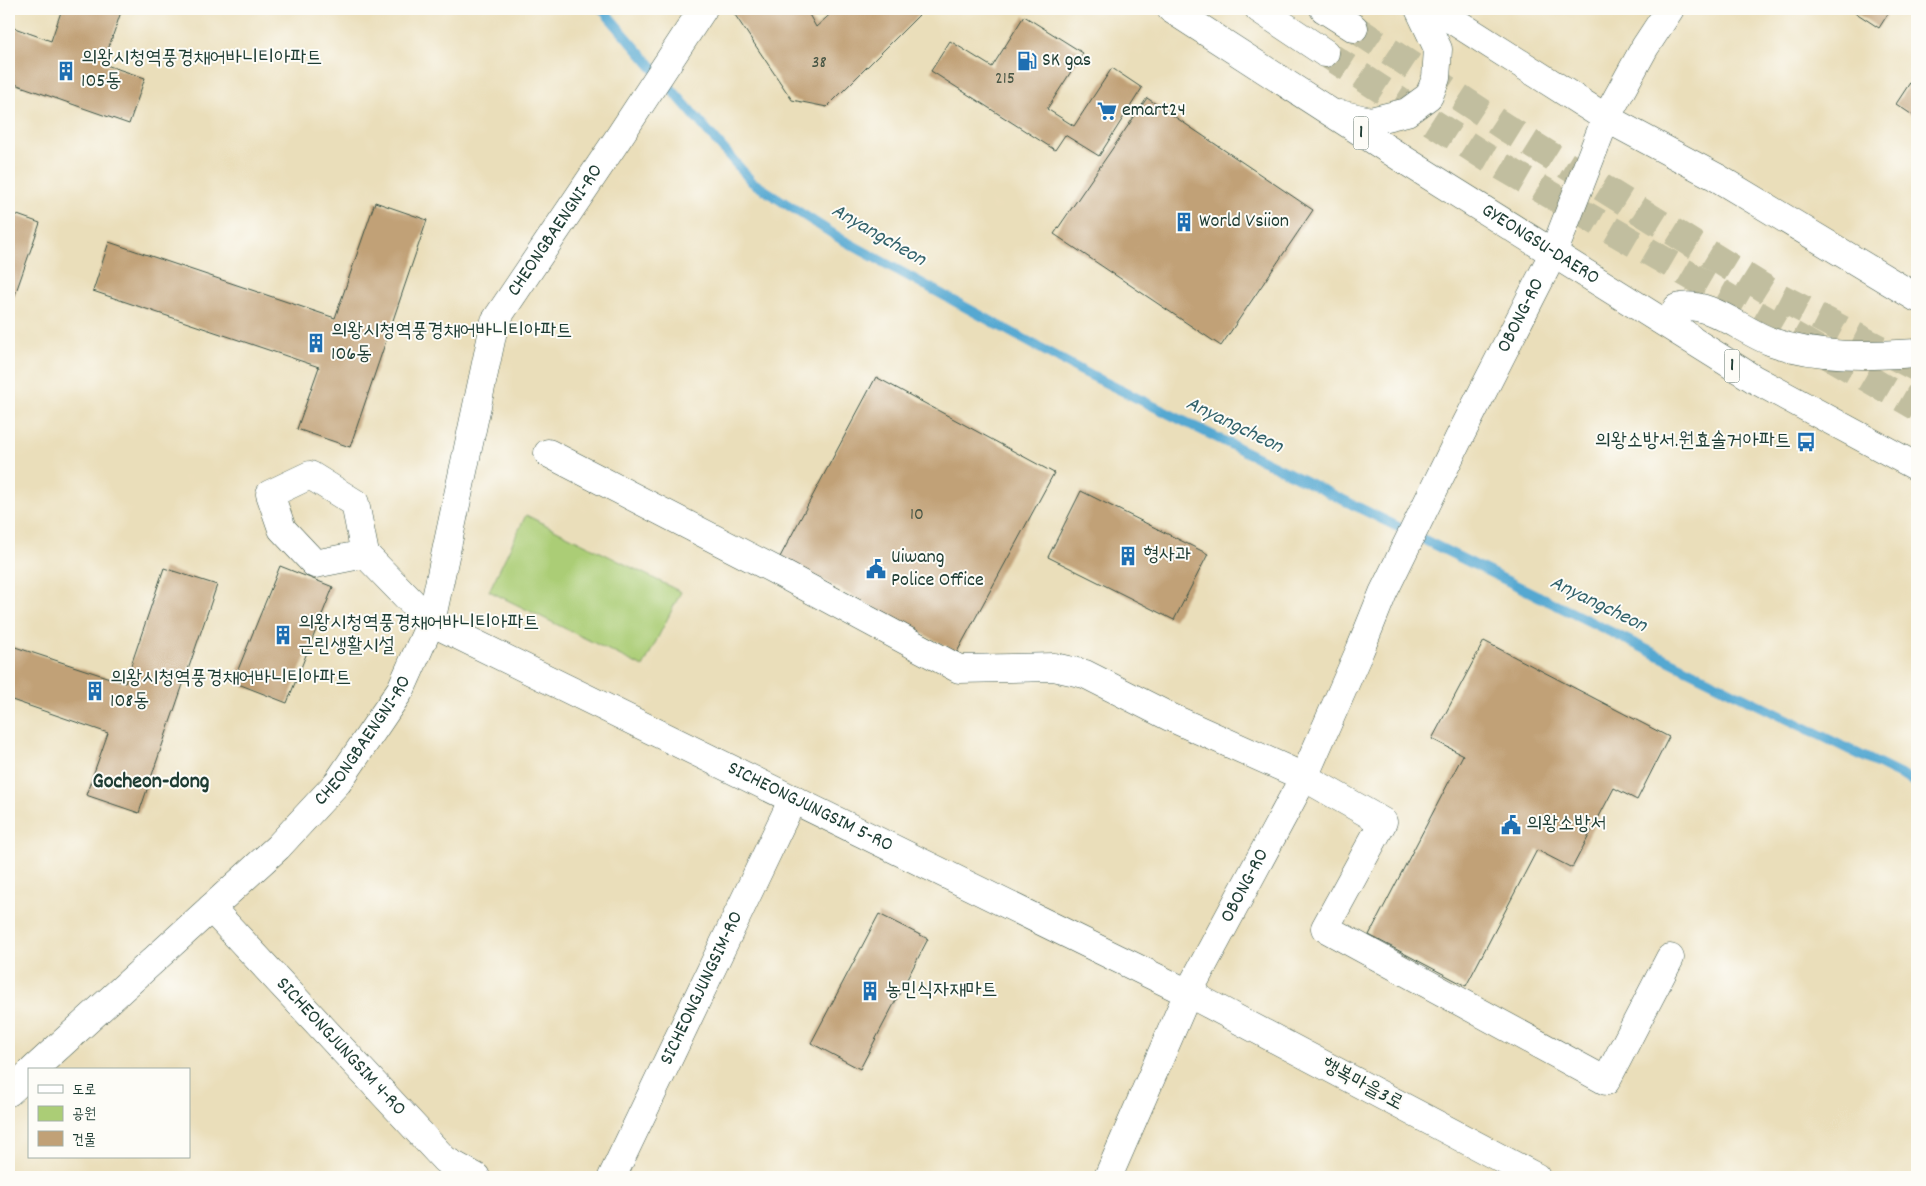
<svg xmlns="http://www.w3.org/2000/svg" width="1926" height="1186" viewBox="0 0 1926 1186" font-family="Dekko,'Poor Story',sans-serif">
<style>
.green{fill:#abcd76;stroke:#658555}
.lines{fill:none;stroke-linecap:round;stroke-linejoin:round}
.stream{stroke:#55a8d1;stroke-width:10}
.building{fill:#c1a177}
.major-tunnel{stroke:#c1be9f;stroke-width:28;stroke-dasharray:28 14;stroke-linecap:butt}
.minor-casing{stroke:#3d5548;stroke-width:29}
.major-casing{stroke:#3d5548;stroke-width:29}
.minor{stroke:#fff;stroke-width:28}
.major{stroke:#fff;stroke-width:28}
.labels{text-anchor:middle;dominant-baseline:central;stroke-width:4;stroke-linejoin:round;paint-order:stroke}
.number-label{font-size:18px;fill:#485645}
.shield{fill:#fdfcf7;stroke:#62766e;stroke-width:1}
.shield-label{font-size:19px;font-weight:bold;fill:#1f3d34}
.poi-label{font-size:20px;fill:#1f3d34;stroke:#fdfcf7;text-anchor:start}
.street-label{font-size:20px;fill:#1f3d34;stroke:#fdfcf7}
.water-label{font-size:21px;font-style:italic;fill:#32626b;stroke:#fdfcf7}
.quarter-label{font-size:22px;font-weight:bold;fill:#1f3d34;stroke:#fdfcf7}
</style>
<rect width="100%" height="100%" fill="#fdfcf7"/>
<filter id="ink" filterUnits="userSpaceOnUse"><feTurbulence type="fractalNoise" baseFrequency=".02" numOctaves="2"/><feDisplacementMap in="SourceGraphic" scale="10" xChannelSelector="R" yChannelSelector="G"/><feConvolveMatrix kernelMatrix="1 2 1 2 8 2 1 2 1" color-interpolation-filters="sRGB"/></filter>
<filter id="wash" filterUnits="userSpaceOnUse"><feTurbulence type="fractalNoise" baseFrequency=".0096" numOctaves="4" result="noise"/><feDisplacementMap in="SourceGraphic" scale="20" xChannelSelector="R" yChannelSelector="G"/><feGaussianBlur stdDeviation="1.12" result="paint"/><feColorMatrix in="noise" values="0 0 0 0 0 0 0 0 0 0 0 0 0 0 0 0 0 1.4 0 .05"/><feComposite in="paint" operator="in"/></filter>
<g filter="url(#wash)">
<rect width="100%" height="100%" fill="#eadeba"/>
<path class="green" d="M526,515L681,592L643,667L489,591Z"/>
<g class="lines">
<path class="stream" d="M602,9L752,182L841,239L1082,371L1917,783"/>
</g>
<g id="blocks">
<g class="building">
<path d="M62,9H122L103,64L145,78L129,124L9,82V26L51,41Z"/>
<path d="M731,9H806L816,27L836,9H925L827,107L792,100Z"/>
<path d="M1850,9H1891L1879,28Z"/>
<path d="M1024,16L1083,53L1047,109L1074,126L1112,68L1142,88L1099,156L1065,135L1055,150L931,71L950,41L992,67Z"/>
<path d="M1917,72V118L1896,104Z"/>
<path d="M1147,98L1313,210L1221,346L1054,234Z"/>
<path d="M375,202L427,220L350,447L297,429L319,367L93,291L109,242L335,318Z"/>
<path d="M9,212L40,223L9,312Z"/>
<path d="M876,377L1054,473L957,652L780,557Z"/>
<path d="M1081,491L1208,554L1174,620L1048,557Z"/>
<path d="M280,566L333,587L287,703L233,682Z"/>
<path d="M164,568L217,585L139,813L86,795L108,733L9,699V645L125,683Z"/>
<path d="M1484,641L1669,737L1637,800L1614,788L1572,868L1537,850L1466,986L1369,935L1463,755L1432,739Z"/>
<path d="M879,914L928,939L860,1069L811,1043Z"/>
</g>
</g>
</g>
<g filter="url(#ink)">
<use href="#blocks" fill-opacity="0" stroke="#3d5548" stroke-width="1"/>
<g class="lines">
<g class="major-tunnel">
<path d="M1354,28L1506,128L1772,293L1917,368"/>
<path d="M1325,53L1489,159L1917,407"/>
</g>
<defs>
<g id="minor">
<path d="M548,453L773,569L959,669L1054,667L1085,674L1170,717L1304,777L1383,822L1325,928L1606,1081L1670,958"/>
<path id="s1" d="M365,554L315,564L282,529L270,494L310,475L355,503L365,554L431,622L1188,993L1536,1177"/>
<path id="s2" d="M211,908L445,1160L476,1177"/>
<path id="s3" d="M33,1070L278,847L338,782L401,689L431,622L495,321L617,140L703,9"/>
<path d="M9,1092L29,1074"/>
<path id="s4" d="M612,1177L793,799"/>
<path id="s5" d="M1108,1177L1188,993L1304,777L1360,650L1383,593L1459,438L1553,254L1606,118L1645,47L1670,9"/>
</g>
<g id="major">
<path id="s6" d="M1171,9L1406,161L1754,379L1917,467"/>
<path d="M1259,9L1325,53"/>
<path d="M1324,9L1354,28"/>
<path d="M1435,9L1606,118L1716,177L1917,298"/>
<path d="M1340,114L1370,121L1407,112L1429,96L1436,78L1438,49L1419,9"/>
<path d="M1690,338L1675,326L1673,317L1677,308C1706,298 1745,333 1772,342C1818,358 1869,356 1917,353"/>
</g>
</defs>
<use href="#minor" class="minor-casing"/>
<use href="#major" class="major-casing"/>
<use href="#minor" class="minor"/>
<use href="#major" class="major"/>
</g>
</g>
<defs>
<symbol id="fuel-bare" viewBox="-9 -9 18 18"><path d="M-5.5-6h7V0h2V4h1.3V-2.5L3-4.5l.8-.8L6-3V5H2.5V1h-1V6h-7ZM-4.2-4.7v3.2H.2V-4.7Z" fill="#1f6fb2" stroke="#fdfcf7" stroke-width="2.5" paint-order="stroke"/></symbol>
<symbol id="building-bare" viewBox="-9 -9 18 18"><path d="M-4-6H4V6H1V3H-1V6H-4ZM-2.5-4.3h1.7v1.8h-1.7ZM.8-4.3h1.7v1.8H.8ZM-2.5-1h1.7V.8h-1.7ZM.8-1h1.7V.8H.8Z" fill="#1f6fb2" stroke="#fdfcf7" stroke-width="2.5" paint-order="stroke"/></symbol>
<symbol id="supermarket-bare" viewBox="-9 -9 18 18"><path d="M-6-5.5h2.5l.6 2H6L4.5 2H-2.5L-4.4-4H-6ZM-1.5 3.2a1.3 1.3 0 1 0 .1 0ZM3 3.2a1.3 1.3 0 1 0 .1 0Z" fill="#1f6fb2" stroke="#fdfcf7" stroke-width="2.5" paint-order="stroke"/></symbol>
<symbol id="bus-bare" viewBox="-9 -9 18 18"><path d="M-5-6H5V4H4V6H2V4H-2V6H-4V4H-5ZM-3.5-4V0h7V-4ZM-3.5 1.2v1.5H-2V1.2ZM2 1.2v1.5H3.5V1.2Z" fill="#1f6fb2" stroke="#fdfcf7" stroke-width="2.5" paint-order="stroke"/></symbol>
<symbol id="civic-bare" viewBox="-9 -9 18 18"><path d="M-.6-6.5H3V-4.5H.6V-3L4-1V1h2V6H-6V1h2V-1L-.6-3ZM-1.2 2.5V6h2.4V2.5Z" fill="#1f6fb2" stroke="#fdfcf7" stroke-width="2.5" paint-order="stroke"/></symbol>
</defs>
<g fill-rule="evenodd">
<use href="#fuel-bare" x="1013" y="47" width="28" height="28"/>
<use href="#building-bare" x="52" y="57" width="28" height="28"/>
<use href="#supermarket-bare" x="1093" y="97" width="28" height="28"/>
<use href="#building-bare" x="1170" y="208" width="28" height="28"/>
<use href="#building-bare" x="302" y="329" width="28" height="28"/>
<use href="#bus-bare" x="1792" y="428" width="28" height="28"/>
<use href="#building-bare" x="1114" y="542" width="28" height="28"/>
<use href="#civic-bare" x="862" y="555" width="28" height="28"/>
<use href="#building-bare" x="269" y="621" width="28" height="28"/>
<use href="#building-bare" x="81" y="677" width="28" height="28"/>
<use href="#civic-bare" x="1497" y="811" width="28" height="28"/>
<use href="#building-bare" x="856" y="977" width="28" height="28"/>
</g>
<g class="labels">
<g class="number-label">
<text x="819" y="63">38</text>
<text x="1005" y="79">215</text>
<text x="917" y="515">10</text>
</g>
<g class="shield">
<rect x="1353.5" y="116.5" width="15" height="33" rx="4"/>
<rect x="1724.5" y="349.5" width="15" height="33" rx="4"/>
</g>
<g class="shield-label">
<text x="1361" y="133">1</text>
<text x="1732" y="366">1</text>
</g>
<g class="poi-label">
<text x="81" y="59">의왕시청역풍경채어바니티아파트<tspan x="81" dy="23">105동</tspan></text>
<text x="1042" y="61">SK gas</text>
<text x="1122" y="111">emart24</text>
<text x="1199" y="222">World Vsiion</text>
<text x="331" y="332">의왕시청역풍경채어바니티아파트<tspan x="331" dy="23">106동</tspan></text>
<text x="1791" y="442" text-anchor="end">의왕소방서.원효솔거아파트</text>
<text x="1143" y="556">형사과</text>
<text x="891" y="558">Uiwang<tspan x="891" dy="23">Police Office</tspan></text>
<text x="298" y="624">의왕시청역풍경채어바니티아파트<tspan x="298" dy="23">근린생활시설</tspan></text>
<text x="110" y="679">의왕시청역풍경채어바니티아파트<tspan x="110" dy="23">108동</tspan></text>
<text x="1526" y="825">의왕소방서</text>
<text x="885" y="991">농민식자재마트</text>
</g>
<g class="street-label">
<text stroke="none"><textPath href="#s3" startOffset="1022">CHEONGBAENGNI-RO</textPath></text>
<text stroke="none"><textPath href="#s6" startOffset="438">GYEONGSU-DAERO</textPath></text>
<text stroke="none"><textPath href="#s5" startOffset="956">OBONG-RO</textPath></text>
<text stroke="none"><textPath href="#s3" startOffset="468">CHEONGBAENGNI-RO</textPath></text>
<text stroke="none"><textPath href="#s1" startOffset="802">SICHEONGJUNGSIM 5-RO</textPath></text>
<text stroke="none"><textPath href="#s5" startOffset="322">OBONG-RO</textPath></text>
<text stroke="none"><textPath href="#s4" startOffset="209">SICHEONGJUNGSIM-RO</textPath></text>
<text stroke="none"><textPath href="#s2" startOffset="190">SICHEONGJUNGSIM 4-RO</textPath></text>
<text transform="translate(1362 1085) rotate(28)">행복마을3로</text>
</g>
<g class="water-label">
<text transform="translate(878 236) rotate(30)">Anyangcheon</text>
<text transform="translate(1234 426) rotate(26)">Anyangcheon</text>
<text transform="translate(1598 605) rotate(26)">Anyangcheon</text>
</g>
<g class="quarter-label">
<text x="151" y="782">Gocheon-dong</text>
</g>
</g>
<rect width="1926" height="1186" fill="none" stroke="#fdfcf7" stroke-width="30"/>
<rect x="28" y="1068" width="162" height="90" fill="#fdfcf7" stroke="#a4b0a9"/>
<rect x="38" y="1085" width="25" height="8" fill="#ffffff" stroke="#a4b0a9"/>
<text x="72" y="1094" font-size="15" fill="#1f3d34">도로</text>
<rect x="38" y="1106" width="25" height="15" fill="#abcd76" stroke="#a4b0a9"/>
<text x="72" y="1118" font-size="15" fill="#1f3d34">공원</text>
<rect x="38" y="1131" width="25" height="15" fill="#c1a177" stroke="#a4b0a9"/>
<text x="72" y="1144" font-size="15" fill="#1f3d34">건물</text>
</svg>
